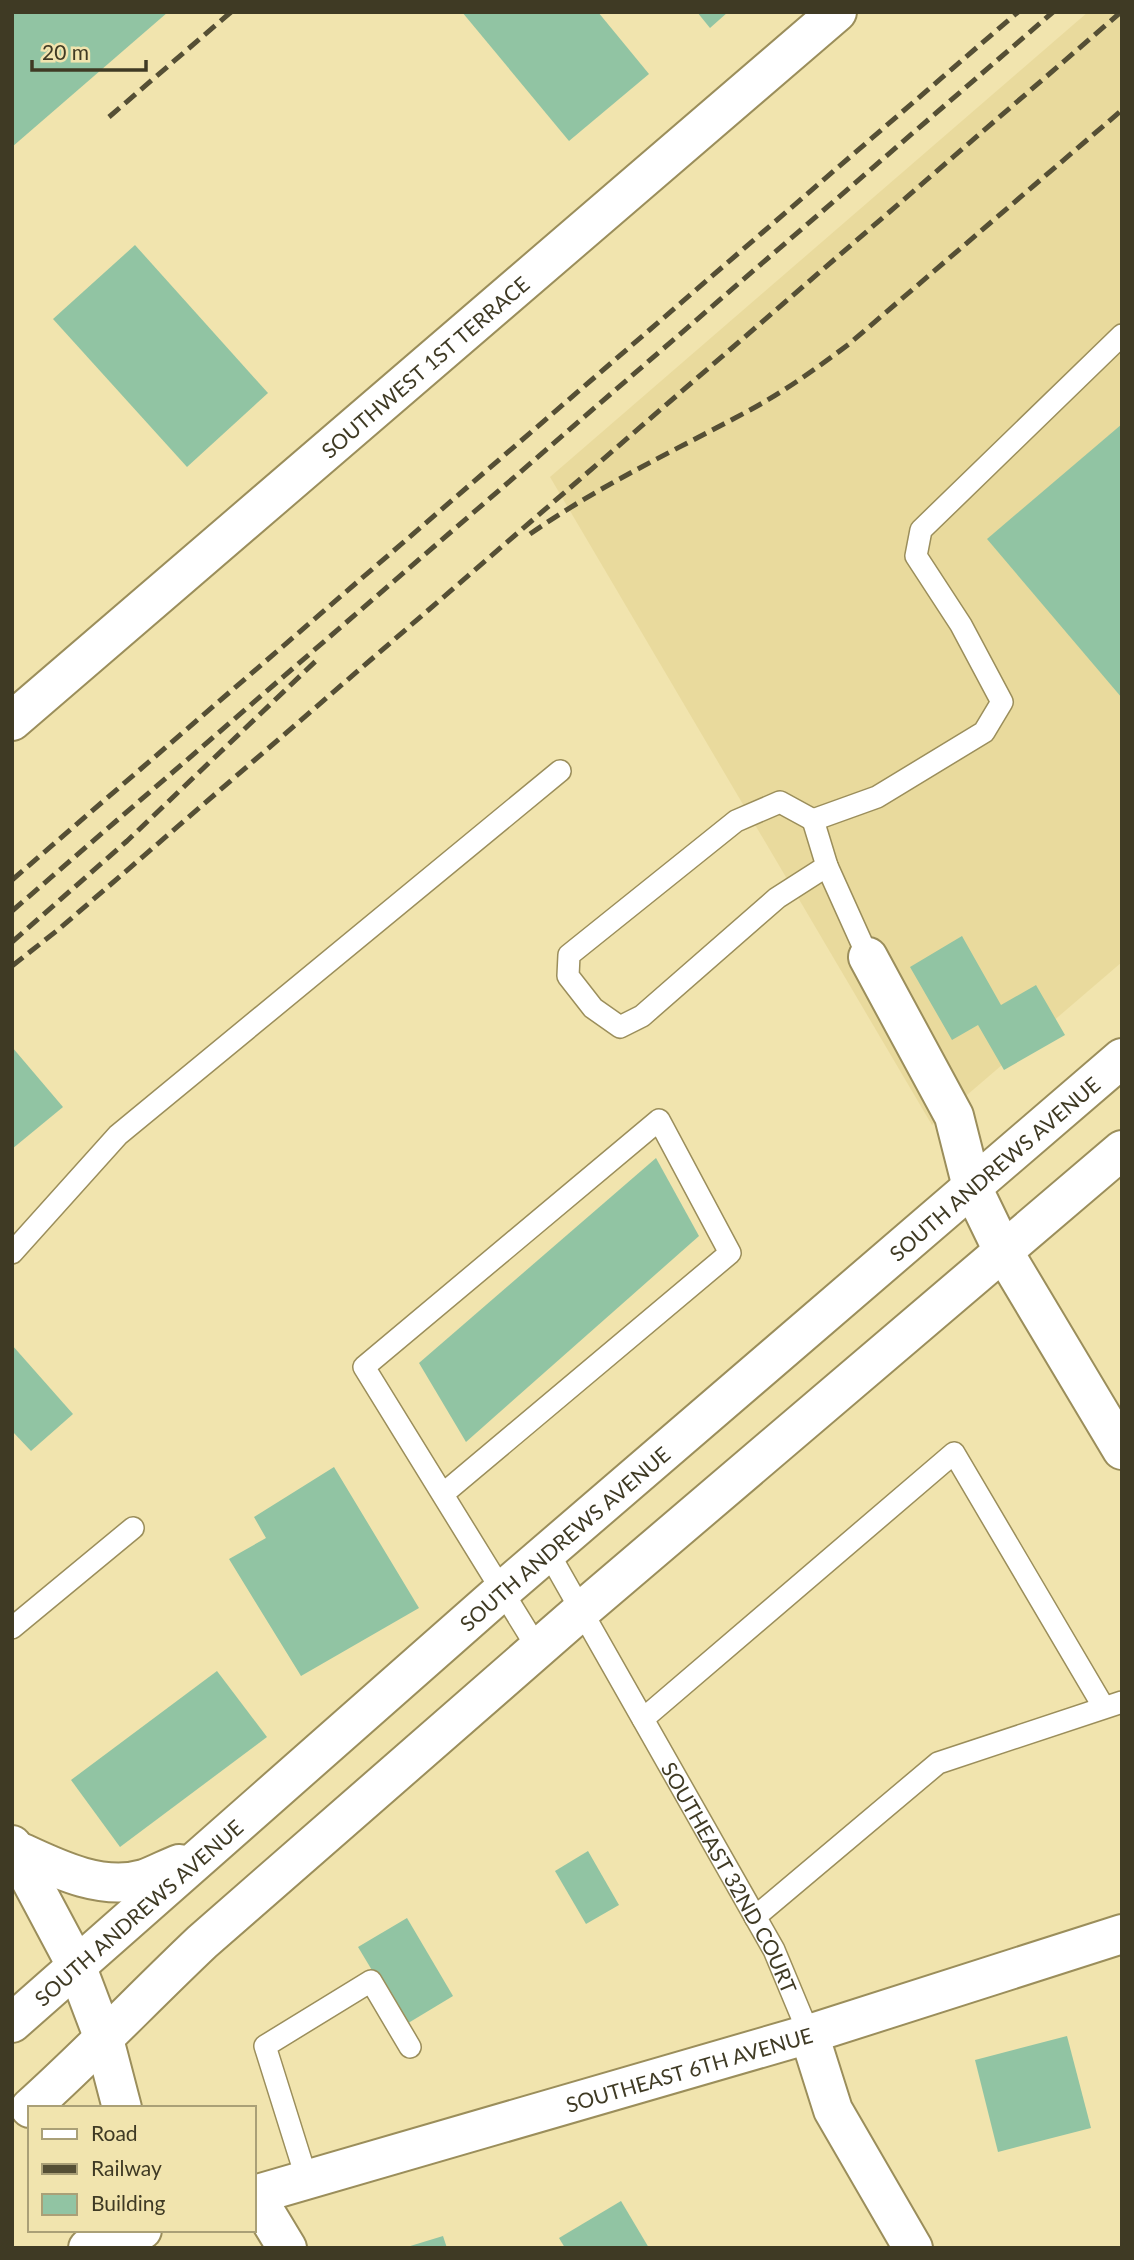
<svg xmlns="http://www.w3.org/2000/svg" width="1134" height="2260" viewBox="0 0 1134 2260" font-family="Lato,sans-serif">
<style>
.built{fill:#e9da9d}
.building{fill:#91c4a3}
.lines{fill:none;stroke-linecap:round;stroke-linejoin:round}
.service-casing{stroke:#9b8e5b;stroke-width:24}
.minor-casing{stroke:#9b8e5b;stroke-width:42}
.tertiary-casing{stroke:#9b8e5b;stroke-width:42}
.service{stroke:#fff;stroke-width:21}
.minor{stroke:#fff;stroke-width:38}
.tertiary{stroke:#fff;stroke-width:38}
.rail{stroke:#554f35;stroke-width:5;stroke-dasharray:14 7;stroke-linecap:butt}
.labels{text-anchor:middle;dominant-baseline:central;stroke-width:7;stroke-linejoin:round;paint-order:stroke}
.street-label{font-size:21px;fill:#3f3a24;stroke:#f1e4ae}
</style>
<rect width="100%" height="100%" fill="#f1e4ae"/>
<path class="built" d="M1088,12H1122V962L932,1125L550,477Z"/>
<g class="building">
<path d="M12,12H168L12,147Z"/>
<path d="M462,12H598L649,74L569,141Z"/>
<path d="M697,12H728L710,28Z"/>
<path d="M135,245L268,393L187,467L53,319Z"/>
<path d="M1122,424V698L987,539Z"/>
<path d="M962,936L1001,1005L1036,985L1065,1035L1004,1070L978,1025L952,1040L910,967Z"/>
<path d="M12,1047L63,1107L12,1149Z"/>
<path d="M656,1158L699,1236L466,1442L419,1363Z"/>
<path d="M12,1345L73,1414L31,1451L12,1431Z"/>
<path d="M334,1467L419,1608L301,1676L229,1559L266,1538L254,1517Z"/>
<path d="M217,1671L267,1737L120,1847L71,1780Z"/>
<path d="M588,1851L619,1905L586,1924L555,1871Z"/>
<path d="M407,1918L453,1996L405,2025L358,1947Z"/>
<path d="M1067,2036L1091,2128L998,2152L975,2060Z"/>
<path d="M621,2201L649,2248H565L559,2238Z"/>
<path d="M443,2236L447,2248H407V2247Z"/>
</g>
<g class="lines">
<defs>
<g id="service">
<path d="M813,820L780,802L736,821L569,955L568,976L593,1008L620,1027L642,1016L777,898L827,866"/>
<path d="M868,957L827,866L813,820L877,797L984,732L1002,702L961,625L916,556L921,530L1122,335"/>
<path d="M12,1253L118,1135L560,771"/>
<path d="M443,1494L730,1253L659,1120L364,1367L538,1649"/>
<path id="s1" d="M548,1552L774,1950L809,2034"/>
<path d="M12,1628L133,1528"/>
<path d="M643,1719L954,1453L1103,1706"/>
<path d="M755,1917L938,1763L1122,1702"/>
<path d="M307,2180L265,2046L371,1981L410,2047"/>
</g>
<g id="minor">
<path id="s2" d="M12,721L837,12"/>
<path d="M868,957L954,1116L972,1187L1003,1251L1122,1450"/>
<path d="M12,1845L76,1965L104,2039L122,2108"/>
<path d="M809,2034L833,2110L913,2248"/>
<path d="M255,2195L287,2248"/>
</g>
<g id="tertiary">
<path d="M14,1849C53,1867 100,1892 144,1879C156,1875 168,1868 179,1864"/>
<path id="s3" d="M12,2023L502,1591L1122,1058"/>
<path d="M30,2108C89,2055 144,1997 202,1942L581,1611L1122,1150"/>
<path id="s4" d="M254,2195L809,2034L1122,1934"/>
<path d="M88,2248L142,2230"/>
</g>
</defs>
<use href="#service" class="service-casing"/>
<use href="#minor" class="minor-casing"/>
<use href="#tertiary" class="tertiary-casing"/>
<use href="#service" class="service"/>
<use href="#minor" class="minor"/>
<use href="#tertiary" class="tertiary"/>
<g class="rail">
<path d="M109,117L231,12"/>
<path d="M530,534C600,485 676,450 750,410C785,391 817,368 849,344L1122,110"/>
<path d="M12,880L1018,12"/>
<path d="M12,911L1053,12"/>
<path d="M12,942L127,841L320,657"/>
<path d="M12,966L59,929L1121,12"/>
</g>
</g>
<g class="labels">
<g class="street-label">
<text stroke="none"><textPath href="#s2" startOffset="544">SOUTHWEST 1ST TERRACE</textPath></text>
<text stroke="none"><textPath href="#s3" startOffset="1302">SOUTH ANDREWS AVENUE</textPath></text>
<text stroke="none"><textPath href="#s3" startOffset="735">SOUTH ANDREWS AVENUE</textPath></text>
<text stroke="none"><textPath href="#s1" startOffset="373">SOUTHEAST 32ND COURT</textPath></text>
<text stroke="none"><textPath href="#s3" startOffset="168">SOUTH ANDREWS AVENUE</textPath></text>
<text stroke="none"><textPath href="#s4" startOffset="453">SOUTHEAST 6TH AVENUE</textPath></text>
</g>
</g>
<rect width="1134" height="2260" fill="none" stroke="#3f3a24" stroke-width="28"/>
<rect x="28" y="2106" width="228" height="126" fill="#f1e4ae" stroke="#aaa077" stroke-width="2"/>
<rect x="42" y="2129" width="35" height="10" fill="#ffffff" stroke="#aaa077" stroke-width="2"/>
<text x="91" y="2141" font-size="21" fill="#3f3a24">Road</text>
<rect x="42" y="2164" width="35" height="10" fill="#554f35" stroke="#aaa077" stroke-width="2"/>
<text x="91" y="2176" font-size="21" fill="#3f3a24">Railway</text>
<rect x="42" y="2194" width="35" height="21" fill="#91c4a3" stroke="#aaa077" stroke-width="2"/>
<text x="91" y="2211" font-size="21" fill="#3f3a24">Building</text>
<path d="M32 60v10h114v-10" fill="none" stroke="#3f3a24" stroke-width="3.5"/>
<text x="42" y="60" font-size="21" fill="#3f3a24" stroke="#f1e4ae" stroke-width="5" paint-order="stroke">20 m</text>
</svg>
